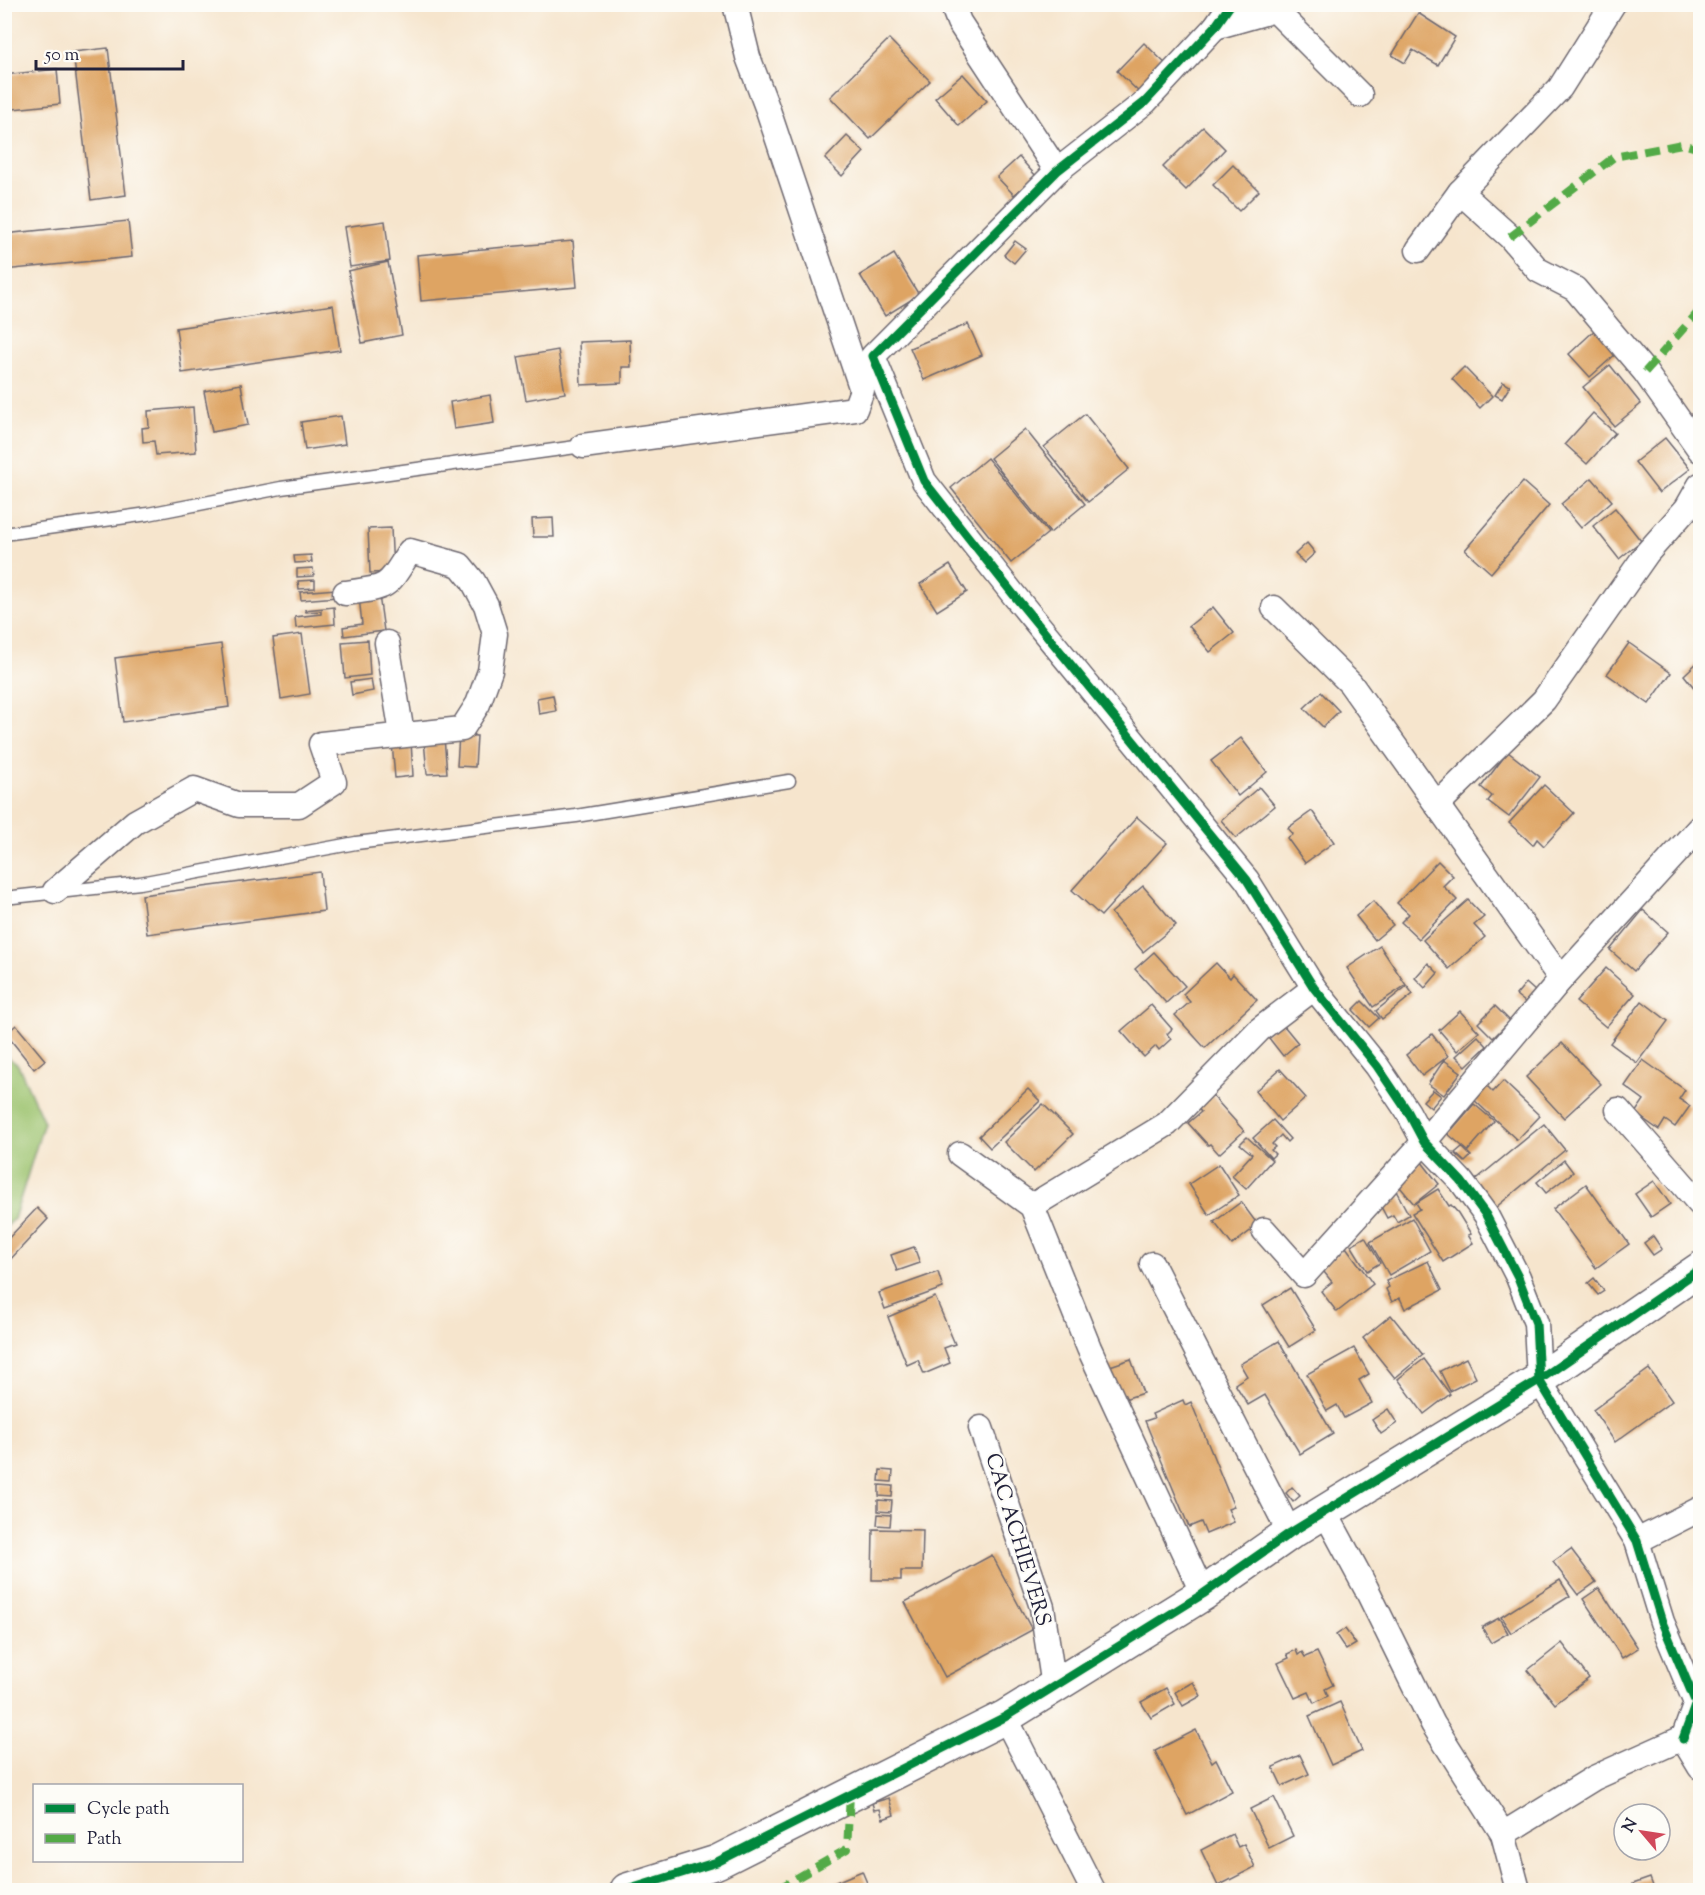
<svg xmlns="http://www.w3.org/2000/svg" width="1705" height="1895" viewBox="0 0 1705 1895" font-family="'Sorts Mill Goudy',serif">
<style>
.green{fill:#9bc26d;stroke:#5e7254;stroke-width:1.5}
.building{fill:#dea463}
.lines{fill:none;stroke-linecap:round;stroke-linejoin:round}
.lane-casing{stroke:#6c666e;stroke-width:15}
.street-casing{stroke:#6c666e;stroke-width:27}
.secondary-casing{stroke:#6c666e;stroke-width:36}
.lane{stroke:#fff;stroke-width:12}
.street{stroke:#fff;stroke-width:24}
.secondary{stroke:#fff;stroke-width:33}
.quiet{stroke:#53aa46;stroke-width:8;stroke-dasharray:15 8;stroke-linecap:butt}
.cycleway-casing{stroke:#fdfcf7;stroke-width:13}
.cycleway{stroke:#00873e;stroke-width:9}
.labels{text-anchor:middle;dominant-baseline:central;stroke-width:4.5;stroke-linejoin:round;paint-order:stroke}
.street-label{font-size:21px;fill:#22223b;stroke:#fdfcf7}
</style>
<rect width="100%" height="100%" fill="#fdfcf7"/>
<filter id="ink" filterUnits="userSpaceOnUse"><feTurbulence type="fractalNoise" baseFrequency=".0167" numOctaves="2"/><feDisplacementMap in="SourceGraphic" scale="12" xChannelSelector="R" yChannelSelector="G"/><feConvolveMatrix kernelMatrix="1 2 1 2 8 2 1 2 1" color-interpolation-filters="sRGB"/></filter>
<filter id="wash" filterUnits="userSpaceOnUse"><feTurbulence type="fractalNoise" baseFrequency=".008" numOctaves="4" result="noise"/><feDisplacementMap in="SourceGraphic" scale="24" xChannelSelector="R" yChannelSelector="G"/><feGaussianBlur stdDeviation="1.35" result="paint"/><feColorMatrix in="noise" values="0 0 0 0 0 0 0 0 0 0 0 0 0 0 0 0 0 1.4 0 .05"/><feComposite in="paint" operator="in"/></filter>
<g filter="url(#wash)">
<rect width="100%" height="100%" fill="#f6e5cd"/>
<path class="green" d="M5,1055L18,1065L44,1122L14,1219L5,1228Z"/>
<g id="blocks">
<g class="building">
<path d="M1418,13L1455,37L1438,65L1413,50L1405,63L1392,55Z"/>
<path d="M889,39L930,81L870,139L830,97Z"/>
<path d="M1144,43L1170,68L1143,96L1117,71Z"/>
<path d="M108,48L126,195L91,200L73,52Z"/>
<path d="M57,69L60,104L4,110V75Z"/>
<path d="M963,74L987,101L959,126L935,98Z"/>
<path d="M1203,127L1225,149L1186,190L1163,167Z"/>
<path d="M847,136L864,152L842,176L825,159Z"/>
<path d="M1019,157L1036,176L1014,195L997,177Z"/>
<path d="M1233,165L1259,191L1239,211L1213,185Z"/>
<path d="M128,221L132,257L4,270V234Z"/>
<path d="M385,221L390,261L350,267L344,227Z"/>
<path d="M573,241L577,287L421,301L417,255Z"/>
<path d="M1015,241L1026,249L1014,263L1004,255Z"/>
<path d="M894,254L919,295L885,316L860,275Z"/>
<path d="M388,262L402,335L362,343L348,271Z"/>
<path d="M333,305L340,350L182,373L176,328Z"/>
<path d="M968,324L982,355L924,380L910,348Z"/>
<path d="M1597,328L1618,352L1590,377L1569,354Z"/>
<path d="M630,340L631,367H622V383L581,385L579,342Z"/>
<path d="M558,350L565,393L526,400L518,357Z"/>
<path d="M1610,365L1641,404L1614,426L1583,387Z"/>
<path d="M1464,367L1492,396L1480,408L1452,379Z"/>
<path d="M1503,382L1510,386L1502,399L1495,395Z"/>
<path d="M241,384L248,425L212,432L204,391Z"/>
<path d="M490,395L494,423L454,429L450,402Z"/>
<path d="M193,407L196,452L156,455L154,441L143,442L142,428L149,427L148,411Z"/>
<path d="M1593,413L1615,433L1587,464L1565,444Z"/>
<path d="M1085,414L1129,469L1088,502L1044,447Z"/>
<path d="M341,416L345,444L305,450L301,422Z"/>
<path d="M1025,429L1085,504L1050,533L990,458Z"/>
<path d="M1665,438L1690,469L1659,493L1635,462Z"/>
<path d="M987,458L1048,533L1011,563L951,488Z"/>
<path d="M1592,478L1612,501L1581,528L1561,504Z"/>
<path d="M1523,482L1549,505L1491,573L1465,550Z"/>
<path d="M1615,508L1641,541L1619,559L1593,526Z"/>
<path d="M553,518L554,537H533L532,519Z"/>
<path d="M391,528L393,572L370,573L368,529Z"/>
<path d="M1307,543L1315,553L1304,563L1295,554Z"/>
<path d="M311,555L312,562L295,563L294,556Z"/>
<path d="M950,565L967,592L937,611L920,584Z"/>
<path d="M313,568L314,576L297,577V569Z"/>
<path d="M315,580V588L299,589L298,581Z"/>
<path d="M336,589L337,597L301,600L300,592Z"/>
<path d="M379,595L384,631L344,636L343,627L362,624L359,597Z"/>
<path d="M334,607L335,624L296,628L295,617L321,614V611L306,612L305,610Z"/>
<path d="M1213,607L1234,633L1210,652L1189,626Z"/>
<path d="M302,634L310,694L281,699L273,638Z"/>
<path d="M368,640L370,675L345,678L342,642Z"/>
<path d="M1629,643L1671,673L1649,704L1607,674Z"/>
<path d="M221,644L229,707L123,722L115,658Z"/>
<path d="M1700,660V695L1684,675Z"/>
<path d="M371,679L373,691L352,695L350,682Z"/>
<path d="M1321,692L1339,711L1323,727L1304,708Z"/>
<path d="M553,695L556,711L539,714L537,698Z"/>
<path d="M459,735L477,736L475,767L457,766Z"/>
<path d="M444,738L447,773L427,774L424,740Z"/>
<path d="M1241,738L1267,772L1238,796L1211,761Z"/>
<path d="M411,741L413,776L395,778L392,743Z"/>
<path d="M1508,752L1540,777L1509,817L1488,801L1492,796L1481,787Z"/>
<path d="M1544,785L1574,813L1544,846L1537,839L1533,845L1509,823Z"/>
<path d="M1259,787L1275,806L1236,838L1221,820Z"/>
<path d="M1312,811L1334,842L1305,863L1287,838L1293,834L1288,828Z"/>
<path d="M1137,817L1167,843L1101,916L1072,890Z"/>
<path d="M1438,861L1453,876L1443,886L1457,900L1419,939L1401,922L1409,914L1397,903Z"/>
<path d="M320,872L324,911L147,934L142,895Z"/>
<path d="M1143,886L1176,925L1143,952L1111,913Z"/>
<path d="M1468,900L1484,917L1474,925L1485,937L1449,969L1423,940Z"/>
<path d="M1373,901L1393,925L1375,940L1356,916Z"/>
<path d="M1643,910L1668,932L1634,971L1610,950Z"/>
<path d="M1380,946L1406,985L1373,1007L1347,968Z"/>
<path d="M1154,952L1185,986L1166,1003L1135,969Z"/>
<path d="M1216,963L1230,978L1233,974L1257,1000L1205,1048L1175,1015L1190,1002L1183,994Z"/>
<path d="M1428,963L1438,973L1425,988L1415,978Z"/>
<path d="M1606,968L1635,994L1606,1027L1576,1002Z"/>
<path d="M1526,983L1535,991L1525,1002L1516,995Z"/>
<path d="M1407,986L1413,994L1382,1019L1376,1011Z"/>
<path d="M1362,1001L1379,1018L1369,1027L1353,1010Z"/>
<path d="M1642,1001L1668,1021L1637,1063L1610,1043Z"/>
<path d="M1151,1005L1172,1029L1167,1034L1171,1039L1159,1050L1156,1046L1144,1057L1121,1031Z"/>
<path d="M1495,1006L1510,1021L1493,1038L1478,1023Z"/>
<path d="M1460,1011L1479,1032L1457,1051L1439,1030Z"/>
<path d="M1280,1021L1298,1043L1283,1056L1265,1033Z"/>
<path d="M16,1025L45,1060L34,1069L6,1034Z"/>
<path d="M1432,1034L1448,1056L1422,1076L1406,1055Z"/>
<path d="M1478,1036L1487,1046L1466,1066L1456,1056Z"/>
<path d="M1562,1043L1601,1084L1564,1118L1526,1077Z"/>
<path d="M1444,1060L1461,1072L1444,1095L1428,1084Z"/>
<path d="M1643,1060L1685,1090L1679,1099L1690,1106L1675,1127L1665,1120L1659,1130L1635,1113L1644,1100L1625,1086Z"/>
<path d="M1280,1069L1306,1098L1280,1121L1255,1091Z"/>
<path d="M1503,1081L1540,1116L1517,1140L1472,1098L1485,1084L1493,1092Z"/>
<path d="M1028,1089L1040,1101L990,1148L979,1136Z"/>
<path d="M1433,1090L1441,1096L1431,1108L1423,1101Z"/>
<path d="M1211,1094L1244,1131L1219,1154L1210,1144L1208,1145L1188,1123L1201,1112L1197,1107Z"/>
<path d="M1043,1104L1073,1134L1034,1172L1004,1142Z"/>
<path d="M1474,1104L1494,1121L1468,1151L1448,1134Z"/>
<path d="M1273,1120L1290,1139L1287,1142L1281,1135L1272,1144L1275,1147L1271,1150L1275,1154L1271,1158L1253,1138Z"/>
<path d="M1544,1124L1565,1150L1495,1208L1473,1182Z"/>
<path d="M1247,1137L1272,1160L1246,1189L1232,1176L1252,1154L1240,1144Z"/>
<path d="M1462,1147L1471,1156L1465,1162L1455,1153Z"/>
<path d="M1564,1160L1573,1172L1546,1193L1537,1182Z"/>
<path d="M1421,1161L1439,1184L1414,1204L1396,1182Z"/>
<path d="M1219,1164L1239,1195L1209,1215L1189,1184Z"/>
<path d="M1654,1181L1670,1204L1651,1217L1635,1194Z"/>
<path d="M1586,1184L1629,1244L1596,1268L1553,1209Z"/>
<path d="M1395,1189L1409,1215L1397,1222L1393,1215L1387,1218L1377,1199Z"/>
<path d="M1438,1189L1449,1206L1451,1205L1458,1213L1471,1234L1468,1235L1473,1243L1443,1262L1412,1213L1420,1209L1416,1203Z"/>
<path d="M1241,1202L1258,1225L1232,1245L1214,1222Z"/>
<path d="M37,1208L48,1219L8,1262L4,1258V1243Z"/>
<path d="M1412,1218L1430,1251L1389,1275L1370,1242Z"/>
<path d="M1653,1236L1662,1249L1653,1255L1644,1243Z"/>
<path d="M1365,1237L1380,1263L1367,1271L1351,1245Z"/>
<path d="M914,1247L920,1263L897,1271L891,1255Z"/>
<path d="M1346,1247L1373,1284L1337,1312L1321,1291L1332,1282L1320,1267Z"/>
<path d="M1428,1261L1442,1290L1405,1309L1400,1298L1392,1302L1386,1289L1389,1287L1386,1281Z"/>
<path d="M938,1272L943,1288L885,1309L879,1293Z"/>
<path d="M1594,1278L1604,1291L1598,1295L1588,1283Z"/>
<path d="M1290,1288L1316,1330L1289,1347L1263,1305Z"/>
<path d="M935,1297L955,1344L944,1348L950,1363L924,1374L918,1360L907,1365L888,1317Z"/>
<path d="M1391,1315L1423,1355L1395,1378L1363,1338Z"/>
<path d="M1279,1341L1333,1434L1300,1454L1265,1395L1248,1405L1235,1384L1247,1376L1240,1364Z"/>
<path d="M1354,1348L1369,1374L1359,1380L1372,1403L1344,1418L1337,1405L1327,1411L1307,1374Z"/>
<path d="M1466,1358L1476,1378L1450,1391L1440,1371Z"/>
<path d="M1131,1359L1143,1393L1118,1401L1107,1367Z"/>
<path d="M1424,1359L1450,1394L1424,1414L1398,1379Z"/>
<path d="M1649,1369L1672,1401L1615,1442L1593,1410Z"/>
<path d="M1183,1400L1185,1405L1191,1402L1234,1507L1228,1509L1234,1522L1206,1534L1201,1522L1189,1527L1145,1421L1154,1418L1152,1414Z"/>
<path d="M1388,1409L1397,1423L1381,1434L1372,1420Z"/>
<path d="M880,1470L893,1471L892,1482L879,1481Z"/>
<path d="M879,1485L893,1486L892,1497L879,1496Z"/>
<path d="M1292,1487L1300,1496L1293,1502L1286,1493Z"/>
<path d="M878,1500L892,1501L891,1512L878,1511Z"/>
<path d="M878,1514L891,1515L890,1526L877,1525Z"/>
<path d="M873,1529L923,1530L922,1571H901V1580H872Z"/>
<path d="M1571,1549L1596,1582L1578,1595L1553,1562Z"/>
<path d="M992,1555L1032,1630L945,1677L905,1602Z"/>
<path d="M1560,1580L1570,1596L1511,1633L1501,1617Z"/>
<path d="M1599,1588L1638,1648L1622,1658L1583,1599Z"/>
<path d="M1499,1618L1508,1633L1491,1643L1482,1627Z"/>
<path d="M1345,1629L1356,1644L1346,1650L1336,1635Z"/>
<path d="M1562,1643L1589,1678L1555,1704L1528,1670Z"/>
<path d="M1296,1650L1298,1655L1302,1652L1305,1657L1317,1652L1333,1685L1325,1689L1328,1696L1314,1703L1309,1692L1295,1698L1278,1663L1289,1658L1287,1654Z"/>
<path d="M1193,1682L1201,1696L1183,1706L1175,1692Z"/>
<path d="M1166,1688L1175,1704L1151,1718L1141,1702Z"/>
<path d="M1340,1702L1362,1751L1331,1765L1309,1716Z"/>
<path d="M1196,1730L1212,1762L1216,1759L1232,1791L1187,1815L1155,1751Z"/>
<path d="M1300,1755L1309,1774L1282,1786L1273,1767Z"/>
<path d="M1274,1797L1293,1836L1269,1848L1250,1809Z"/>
<path d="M889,1798L894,1815L883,1819L880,1809L874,1810L872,1803Z"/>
<path d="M1232,1834L1238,1847L1244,1844L1255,1867L1218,1886L1201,1850Z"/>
<path d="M862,1871L870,1890H839L836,1882Z"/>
<path d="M1650,1878L1654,1889L1636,1890L1633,1884Z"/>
</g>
</g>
</g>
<g filter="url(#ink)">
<use href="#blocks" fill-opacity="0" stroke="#6c666e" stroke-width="1.5"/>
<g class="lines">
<defs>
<g id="lane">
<path d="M4,534L148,514L281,488L583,446"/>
<path d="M4,898L140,883L356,843L576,816L789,781"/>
</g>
<g id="street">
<path d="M952,4L959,22L1057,171"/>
<path d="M1231,4L1215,27L1145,102L1057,171L873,356L924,481L1013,594L1247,880L1314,988L1377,1066L1408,1112L1424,1142L1461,1181L1486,1215L1518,1277L1536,1323L1539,1380L1637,1541L1662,1622L1696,1703L1683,1739"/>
<path d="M1215,27L1275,10L1360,95"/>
<path d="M1460,192L1510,237L1538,270L1575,289L1645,372L1700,450"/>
<path d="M1418,250L1460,192L1560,88L1613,4"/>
<path d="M583,446L855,409L862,390L768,110L748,57L735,4"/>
<path d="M1274,608L1350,683L1561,979"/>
<path d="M387,643L402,734"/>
<path d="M1437,805L1544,700L1647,553L1687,508L1700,485"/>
<path d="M55,891L135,822L194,789L239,805H299L334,782L321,744L462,729L478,704L490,671L495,634L486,605L473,581L460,565L410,551C386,589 390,587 345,593"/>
<path d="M1618,1110L1700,1204"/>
<path d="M960,1154L1032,1206L1089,1348L1203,1594"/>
<path d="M1032,1206L1167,1124L1259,1030L1314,988"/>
<path d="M1264,1230L1304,1275L1424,1142L1561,979L1700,827"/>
<path d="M1152,1264L1290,1533"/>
<path d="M981,1428L1042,1607L1054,1687"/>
<path d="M1325,1512L1366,1588L1433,1724L1503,1834L1518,1890"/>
<path d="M1637,1541L1700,1509"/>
<path d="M1005,1717L1093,1890"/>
<path d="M1683,1739L1700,1767"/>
<path d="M1503,1834L1594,1778L1696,1732"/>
</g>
<path id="secondary" d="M627,1890L717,1862L1005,1717L1203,1594L1290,1533L1539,1380L1700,1269"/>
</defs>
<use href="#lane" class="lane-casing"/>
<use href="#street" class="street-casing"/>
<use href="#secondary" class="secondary-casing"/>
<use href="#lane" class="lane"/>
<use href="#street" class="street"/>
<use href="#secondary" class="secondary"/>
<g class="quiet">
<path d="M1510,237L1614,157L1682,144L1700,149"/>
<path d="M1645,372L1700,310"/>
<path d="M776,1890L847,1849L850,1795"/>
</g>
<defs>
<g id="cycleway">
<path d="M1231,4L1215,27L1145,102L1057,171L873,356L924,481L1013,594L1247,880L1314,988L1377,1066L1408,1112L1424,1142L1461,1181L1486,1215L1518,1277L1536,1323L1539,1380L1637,1541L1662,1622L1696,1703L1683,1739"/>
<path d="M627,1890L717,1862L1005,1717L1203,1594L1290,1533L1539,1380L1700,1269"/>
</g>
</defs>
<use href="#cycleway" class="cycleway-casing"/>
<use href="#cycleway" class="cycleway"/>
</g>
</g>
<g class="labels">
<g class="street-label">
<text transform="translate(1017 1540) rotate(73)">CAC ACHIEVERS</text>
</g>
</g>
<rect width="1705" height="1895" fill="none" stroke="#fdfcf7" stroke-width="24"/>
<rect x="33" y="1784" width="210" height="78" fill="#fdfcf7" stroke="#a5a5ac" stroke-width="1.5"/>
<rect x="45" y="1804" width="30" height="9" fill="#00873e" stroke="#a5a5ac" stroke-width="1.5"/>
<text x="87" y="1814" font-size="18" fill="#22223b">Cycle path</text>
<rect x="45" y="1834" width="30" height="9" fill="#53aa46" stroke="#a5a5ac" stroke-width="1.5"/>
<text x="87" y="1844" font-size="18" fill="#22223b">Path</text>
<g transform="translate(1642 1832) rotate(299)"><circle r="28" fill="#fdfcf7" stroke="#a5a5ac" stroke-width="1.5"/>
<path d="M0-4.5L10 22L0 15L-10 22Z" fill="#d1495b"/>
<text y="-9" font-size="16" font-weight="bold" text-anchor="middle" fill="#22223b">N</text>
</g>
<path d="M36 60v9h147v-9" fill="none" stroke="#22223b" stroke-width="3"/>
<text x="45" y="60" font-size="18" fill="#22223b" stroke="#fdfcf7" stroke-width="4.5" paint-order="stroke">50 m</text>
</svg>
